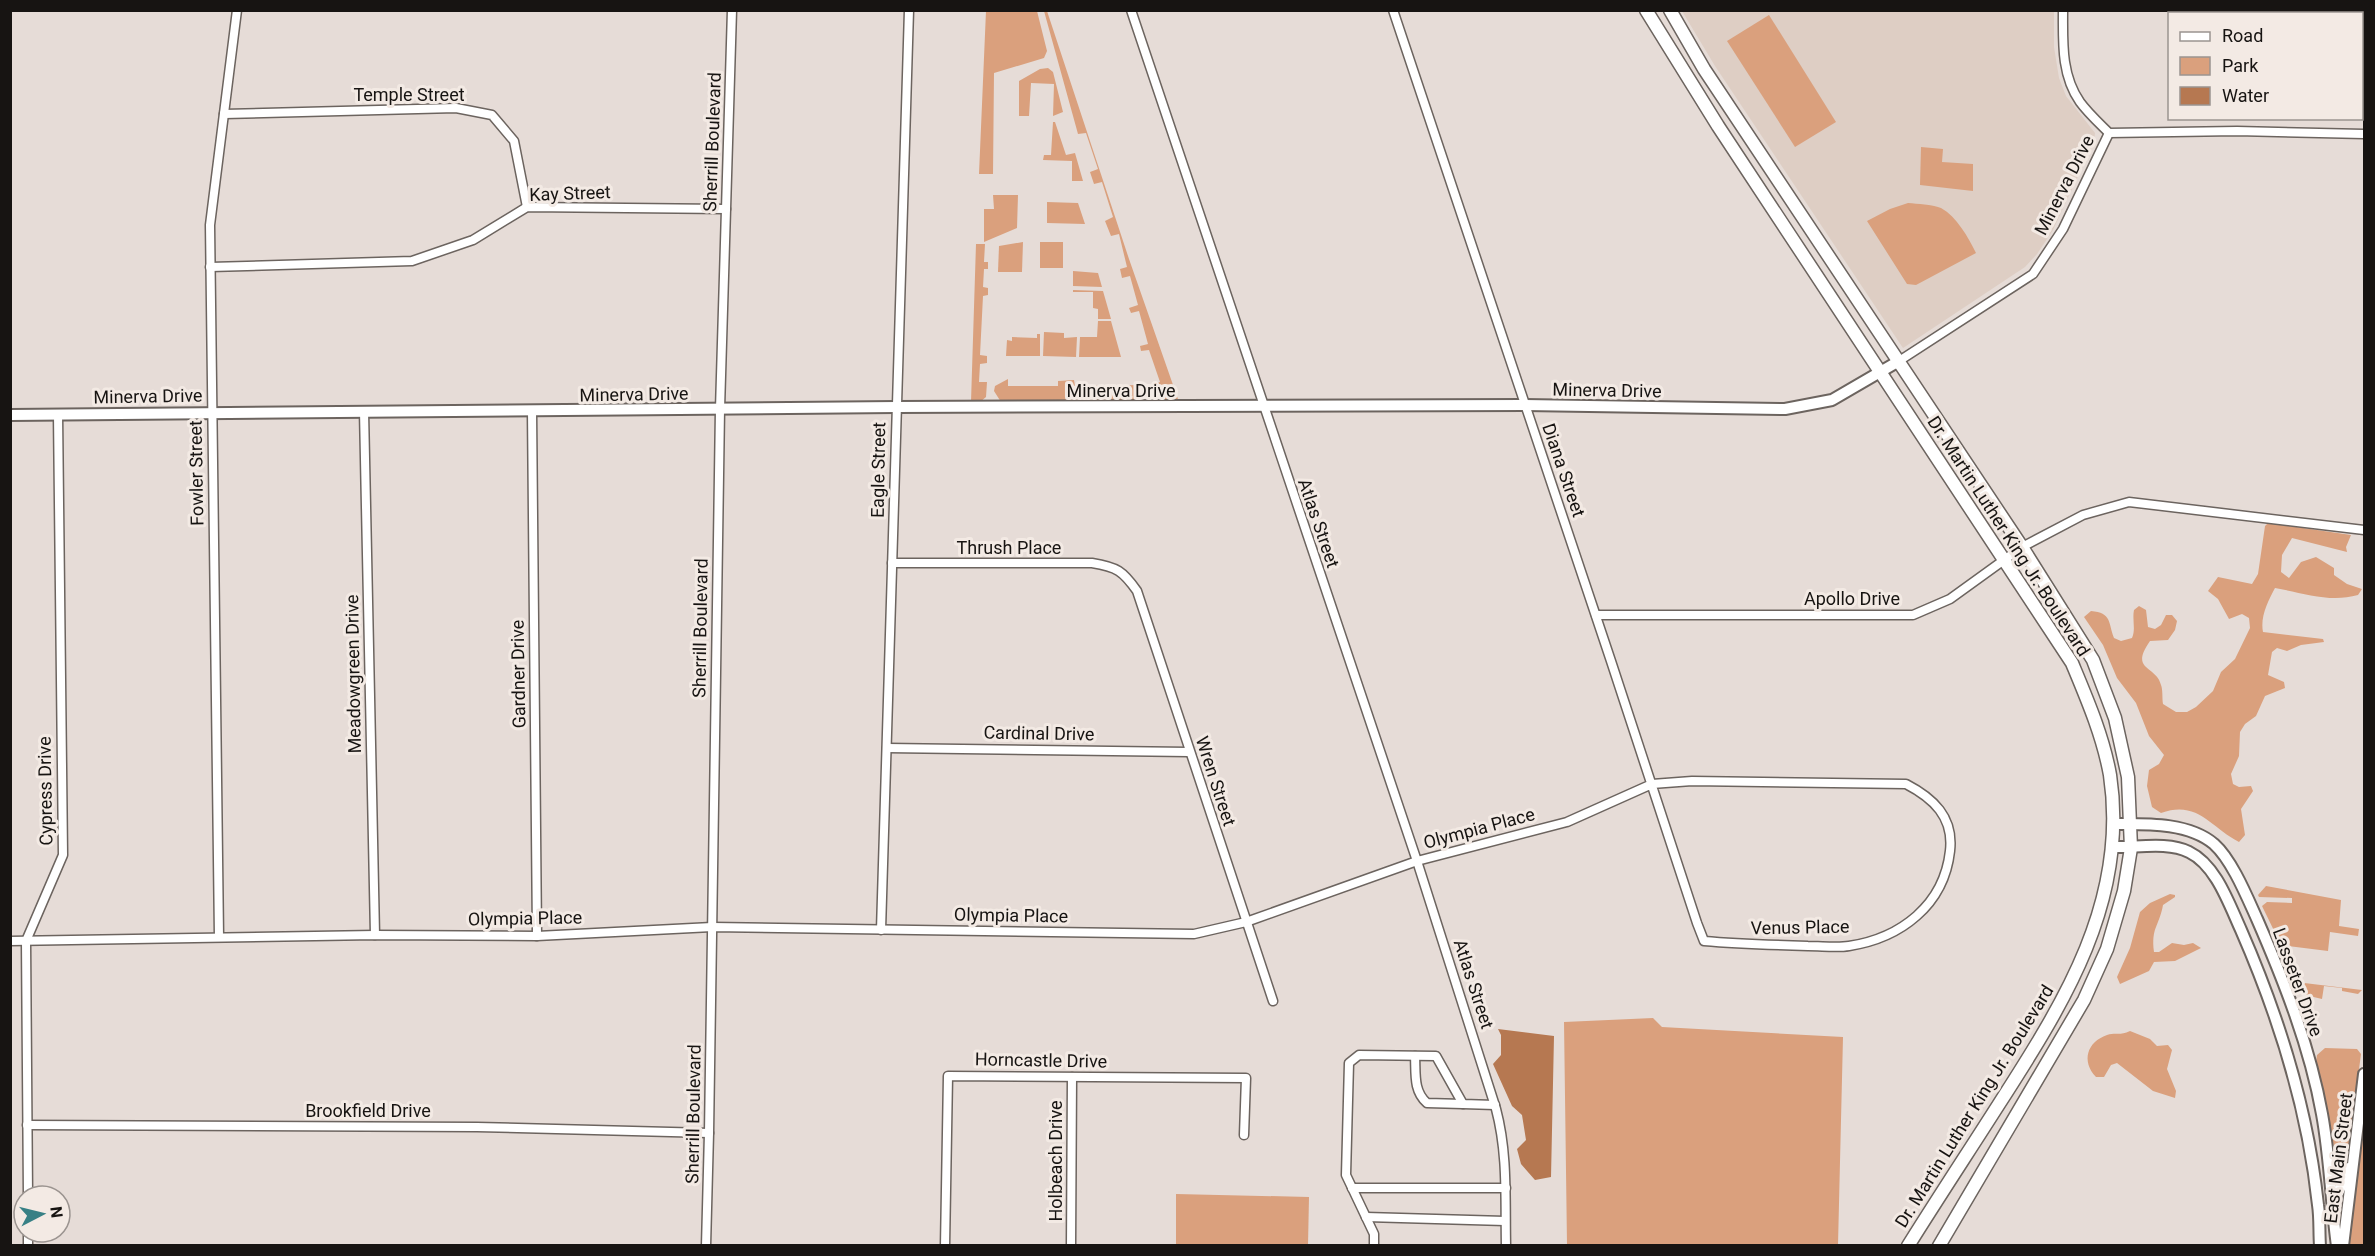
<svg xmlns="http://www.w3.org/2000/svg" width="2375" height="1256" viewBox="0 0 2375 1256" font-family="Roboto,sans-serif">
<style>
.built{fill:#decec4}
.green{fill:#daa07d}
.water{fill:#b67851}
.lines{fill:none;stroke-linecap:round;stroke-linejoin:round}
.minor-casing{stroke:#6c645f;stroke-width:11}
.tertiary-casing{stroke:#6c645f;stroke-width:14}
.primary-casing{stroke:#6c645f;stroke-width:15}
.minor{stroke:#fff;stroke-width:8}
.tertiary{stroke:#fff;stroke-width:10}
.primary{stroke:#fff;stroke-width:12}
.labels{text-anchor:middle;dominant-baseline:central;stroke-width:6;stroke-linejoin:round;paint-order:stroke}
.street-label{font-size:18px;fill:#171412;stroke:#f3eae4}
</style>
<rect width="100%" height="100%" fill="#e6dcd7"/>
<path class="built" d="M1682,11H2054V47L2059,78L2066,96L2095,133L2094,142L2053,230L2037,254L2025,267L1903,348L1715,66Z"/>
<g class="green">
<path d="M986,11H1037L1047,51L1044,58L994,73L993,174H979Z"/>
<path d="M1044,11H1047L1129,259L1179,402C1163,401 1157,401 1151,385L1160,382L1149,350L1141,351L1140,346L1148,344L1139,311L1131,313L1129,308L1138,305L1130,276L1122,278L1120,269L1127,267L1119,234L1111,236L1105,221L1113,217L1102,182L1094,184L1090,172L1098,169L1086,133L1078,134Z"/>
<path d="M1769,15L1836,122L1795,147L1727,41Z"/>
<path d="M1048,68L1053,72L1063,112L1053,116L1054,84L1031,83L1029,116H1019V81L1040,69Z"/>
<path d="M1053,122H1055L1066,155L1075,153L1083,181H1072V161L1043,160L1044,155H1051Z"/>
<path d="M1921,147L1943,149L1942,162L1973,164V191L1920,185Z"/>
<path d="M993,195H1018L1017,228L984,242V209H994Z"/>
<path d="M1047,202L1078,203L1085,224L1047,223Z"/>
<path d="M1908,203C1918,204 1931,204 1941,208C1957,217 1968,237 1976,253L1916,285L1907,284L1867,221L1890,209Z"/>
<path d="M1023,242L1022,272H998L999,246Z"/>
<rect x="1040" y="242" width="23" height="26"/>
<path d="M976,244H985L984,262H988V269H984L983,287L988,288V295L983,296L980,355L987,356V363L980,364L979,382H987L986,397L980,402H971Z"/>
<path d="M1073,271L1098,273L1102,287L1073,286Z"/>
<path d="M1073,290L1103,291L1111,319H1098V309L1093,308V292H1073Z"/>
<path d="M1098,321H1111L1121,357H1079L1080,337H1097Z"/>
<path d="M1044,332L1064,333V338L1077,337L1076,357L1043,356Z"/>
<path d="M1037,334H1040V356H1006L1007,340L1012,341V337L1037,338Z"/>
<path d="M1008,379V386H1058V381L1074,380L1075,386L1142,385L1145,394L1141,402H1001L994,391L995,386Z"/>
<path d="M2268,523L2351,535L2346,547L2347,552L2292,538L2282,555L2281,572L2289,578L2301,562L2316,557L2334,568V575L2347,584L2362,589L2358,595C2330,603 2303,593 2275,588C2268,601 2260,617 2263,632L2323,639L2324,642L2301,645L2287,651L2277,648L2272,652L2268,675L2284,682L2285,688L2265,696L2256,716L2245,724L2240,732L2239,756L2231,774L2233,784L2239,787L2251,786L2253,791L2241,809L2245,835L2239,842C2210,827 2198,800 2161,813L2152,807L2147,786L2149,770L2159,764L2164,755L2149,736L2136,703L2117,678L2103,645L2084,617L2091,611C2112,613 2108,622 2114,638L2121,641L2132,638C2136,629 2132,620 2134,610L2139,606L2146,610L2148,627L2155,629L2161,625L2166,615H2172L2177,621L2175,630L2168,640L2150,641C2129,671 2156,665 2161,685C2163,690 2162,698 2163,704L2176,712H2187L2196,707L2213,691L2221,672L2235,659L2250,628L2249,618L2242,614L2229,619L2218,599L2208,591L2218,577L2252,584L2258,574L2265,526Z"/>
<path d="M2266,886L2341,900L2339,926L2359,929L2358,936L2330,932L2328,951L2281,945L2262,906L2267,902L2292,903V898L2259,897L2258,895Z"/>
<path d="M2170,894L2175,895V897L2163,905C2159,927 2151,927 2154,952H2159L2172,943L2184,945L2193,943L2201,948L2175,961L2154,962L2149,971L2120,984L2117,977L2130,948L2140,912L2150,903Z"/>
<path d="M2296,982L2362,990L2358,994L2342,991V988L2324,986L2322,999L2301,994Z"/>
<path d="M1653,1018L1662,1027L1843,1037L1838,1245H1567L1564,1022Z"/>
<path d="M2130,1031L2150,1039L2157,1046L2168,1045L2172,1050L2167,1069L2176,1091L2175,1098L2153,1091L2117,1063L2111,1065L2104,1077H2096C2081,1061 2087,1042 2107,1035C2116,1032 2120,1036 2130,1031Z"/>
<path d="M2325,1048L2357,1049L2361,1054L2348,1153L2344,1166L2340,1167L2337,1166L2327,1107L2316,1062L2317,1055Z"/>
<path d="M2364,1119V1245H2348Z"/>
<path d="M1176,1194L1309,1197L1308,1245H1176Z"/>
</g>
<path class="water" d="M1498,1029L1554,1036L1551,1177L1535,1180L1521,1164L1517,1149L1526,1140L1522,1115L1512,1106L1493,1064L1501,1055V1035Z"/>
<g class="lines">
<defs>
<g id="minor">
<path d="M1131,10L1417,861L1496,1109C1508,1154 1505,1199 1506,1246"/>
<path d="M2063,10C2063,42 2061,75 2080,102C2088,113 2099,123 2109,133L2237,131L2364,134"/>
<path d="M224,114L456,108L492,115L514,141L527,207"/>
<path d="M210,267L412,261L473,240L527,207L726,209"/>
<path d="M1899,361L2033,274L2063,229L2109,133"/>
<path d="M364,411L375,935"/>
<path d="M532,411L537,936"/>
<path d="M892,563H1092C1117,567 1123,571 1137,591L1273,1001"/>
<path d="M1596,615H1913L1950,599L2022,547L2083,515L2129,502L2364,530"/>
<path d="M887,748L1189,752"/>
<path d="M881,930L909,10"/>
<path d="M219,937L210,225L237,10"/>
<path d="M10,941L375,935L537,936L712,927L1194,934L1246,922L1417,861L1567,822L1652,784L1692,781L1906,784C1933,798 1954,817 1950,851C1944,905 1901,938 1849,946C1837,948 1822,946 1808,946C1773,945 1739,944 1704,941L1697,923C1598,618 1495,315 1393,10"/>
<path d="M1415,1056C1416,1073 1413,1091 1427,1103L1463,1104"/>
<path d="M27,1125L477,1127L709,1133"/>
<path d="M1352,1188H1506"/>
<path d="M28,1196L26,941L63,855L58,414"/>
<path d="M1366,1217L1505,1221"/>
<path d="M28,1232V1246"/>
<path d="M706,1246L709,1133L720,409L732,10"/>
<path d="M945,1246L948,1076L1246,1078L1244,1135"/>
<path d="M1071,1246L1072,1077"/>
<path d="M1374,1246V1234L1346,1175L1349,1063L1359,1055L1436,1056L1463,1104L1495,1105"/>
</g>
<g id="tertiary">
<path d="M10,415L896,407L1525,405L1785,409L1832,400L1899,361"/>
<path d="M2113,824C2145,824 2188,822 2214,844C2232,860 2247,897 2257,919C2284,981 2310,1047 2322,1114C2330,1157 2331,1202 2337,1246"/>
<path d="M2112,847C2135,848 2168,841 2189,852C2216,865 2229,904 2241,930C2279,1017 2308,1110 2318,1205C2320,1218 2319,1232 2320,1246"/>
<path d="M2335,1200L2349,1168"/>
<path d="M2343,1246L2364,1074"/>
</g>
<g id="primary">
<path d="M1646,10L1718,126L2072,663C2087,699 2103,736 2110,775C2129,900 2064,1003 1999,1104C1969,1151 1938,1198 1908,1246"/>
<path d="M1670,10L1704,69L2022,547L2093,660L2115,718L2128,777L2131,848L2124,891L2107,949L2084,1000L1939,1246"/>
</g>
</defs>
<use href="#minor" class="minor-casing"/>
<use href="#tertiary" class="tertiary-casing"/>
<use href="#primary" class="primary-casing"/>
<use href="#minor" class="minor"/>
<use href="#tertiary" class="tertiary"/>
<use href="#primary" class="primary"/>
</g>
<g class="labels">
<g class="street-label">
<text x="409" y="94">Temple Street</text>
<text transform="translate(712 142) rotate(-88)">Sherrill Boulevard</text>
<text transform="translate(2064 185) rotate(-63)">Minerva Drive</text>
<text transform="translate(570 193) rotate(-2)">Kay Street</text>
<text x="1121" y="390">Minerva Drive</text>
<text transform="translate(1607 390) rotate(1)">Minerva Drive</text>
<text transform="translate(634 394) rotate(-1)">Minerva Drive</text>
<text transform="translate(148 396) rotate(-1)">Minerva Drive</text>
<text transform="translate(878 470) rotate(-89)">Eagle Street</text>
<text transform="translate(1564 470) rotate(71)">Diana Street</text>
<text transform="translate(196 473) rotate(-91)">Fowler Street</text>
<text transform="translate(1319 523) rotate(71)">Atlas Street</text>
<text transform="translate(2009 536) rotate(57)">Dr. Martin Luther King Jr. Boulevard</text>
<text x="1009" y="547">Thrush Place</text>
<text x="1852" y="598">Apollo Drive</text>
<text transform="translate(700 628) rotate(-89)">Sherrill Boulevard</text>
<text transform="translate(353 674) rotate(-91)">Meadowgreen Drive</text>
<text transform="translate(518 674) rotate(-91)">Gardner Drive</text>
<text transform="translate(1039 733) rotate(1)">Cardinal Drive</text>
<text transform="translate(1216 781) rotate(72)">Wren Street</text>
<text transform="translate(45 791) rotate(-91)">Cypress Drive</text>
<text transform="translate(1479 828) rotate(-15)">Olympia Place</text>
<text transform="translate(1011 915) rotate(1)">Olympia Place</text>
<text transform="translate(525 918) rotate(-1)">Olympia Place</text>
<text transform="translate(1800 927) rotate(-1)">Venus Place</text>
<text transform="translate(2298 982) rotate(70)">Lasseter Drive</text>
<text transform="translate(1474 984) rotate(72)">Atlas Street</text>
<text transform="translate(1041 1060) rotate(1)">Horncastle Drive</text>
<text transform="translate(1974 1106) rotate(-58)">Dr. Martin Luther King Jr. Boulevard</text>
<text x="368" y="1110">Brookfield Drive</text>
<text transform="translate(693 1114) rotate(-89)">Sherrill Boulevard</text>
<text transform="translate(2338 1158) rotate(-83)">East Main Street</text>
<text transform="translate(1055 1161) rotate(-90)">Holbeach Drive</text>
</g>
</g>
<rect width="2375" height="1256" fill="none" stroke="#171412" stroke-width="24"/>
<rect x="2168" y="12" width="195" height="108" fill="#f3eae4" stroke="#9b9490" stroke-width="1.5"/>
<rect x="2180" y="32" width="30" height="9" fill="#ffffff" stroke="#9b9490" stroke-width="1.5"/>
<text x="2222" y="42" font-size="18" fill="#171412">Road</text>
<rect x="2180" y="57" width="30" height="18" fill="#daa07d" stroke="#9b9490" stroke-width="1.5"/>
<text x="2222" y="72" font-size="18" fill="#171412">Park</text>
<rect x="2180" y="87" width="30" height="18" fill="#b67851" stroke="#9b9490" stroke-width="1.5"/>
<text x="2222" y="102" font-size="18" fill="#171412">Water</text>
<g transform="translate(42 1214) rotate(83)"><circle r="28" fill="#f3eae4" stroke="#9b9490" stroke-width="1.5"/>
<path d="M0-4.5L10 22L0 15L-10 22Z" fill="#378085"/>
<text y="-9" font-size="16" font-weight="bold" text-anchor="middle" fill="#171412">N</text>
</g>
</svg>
